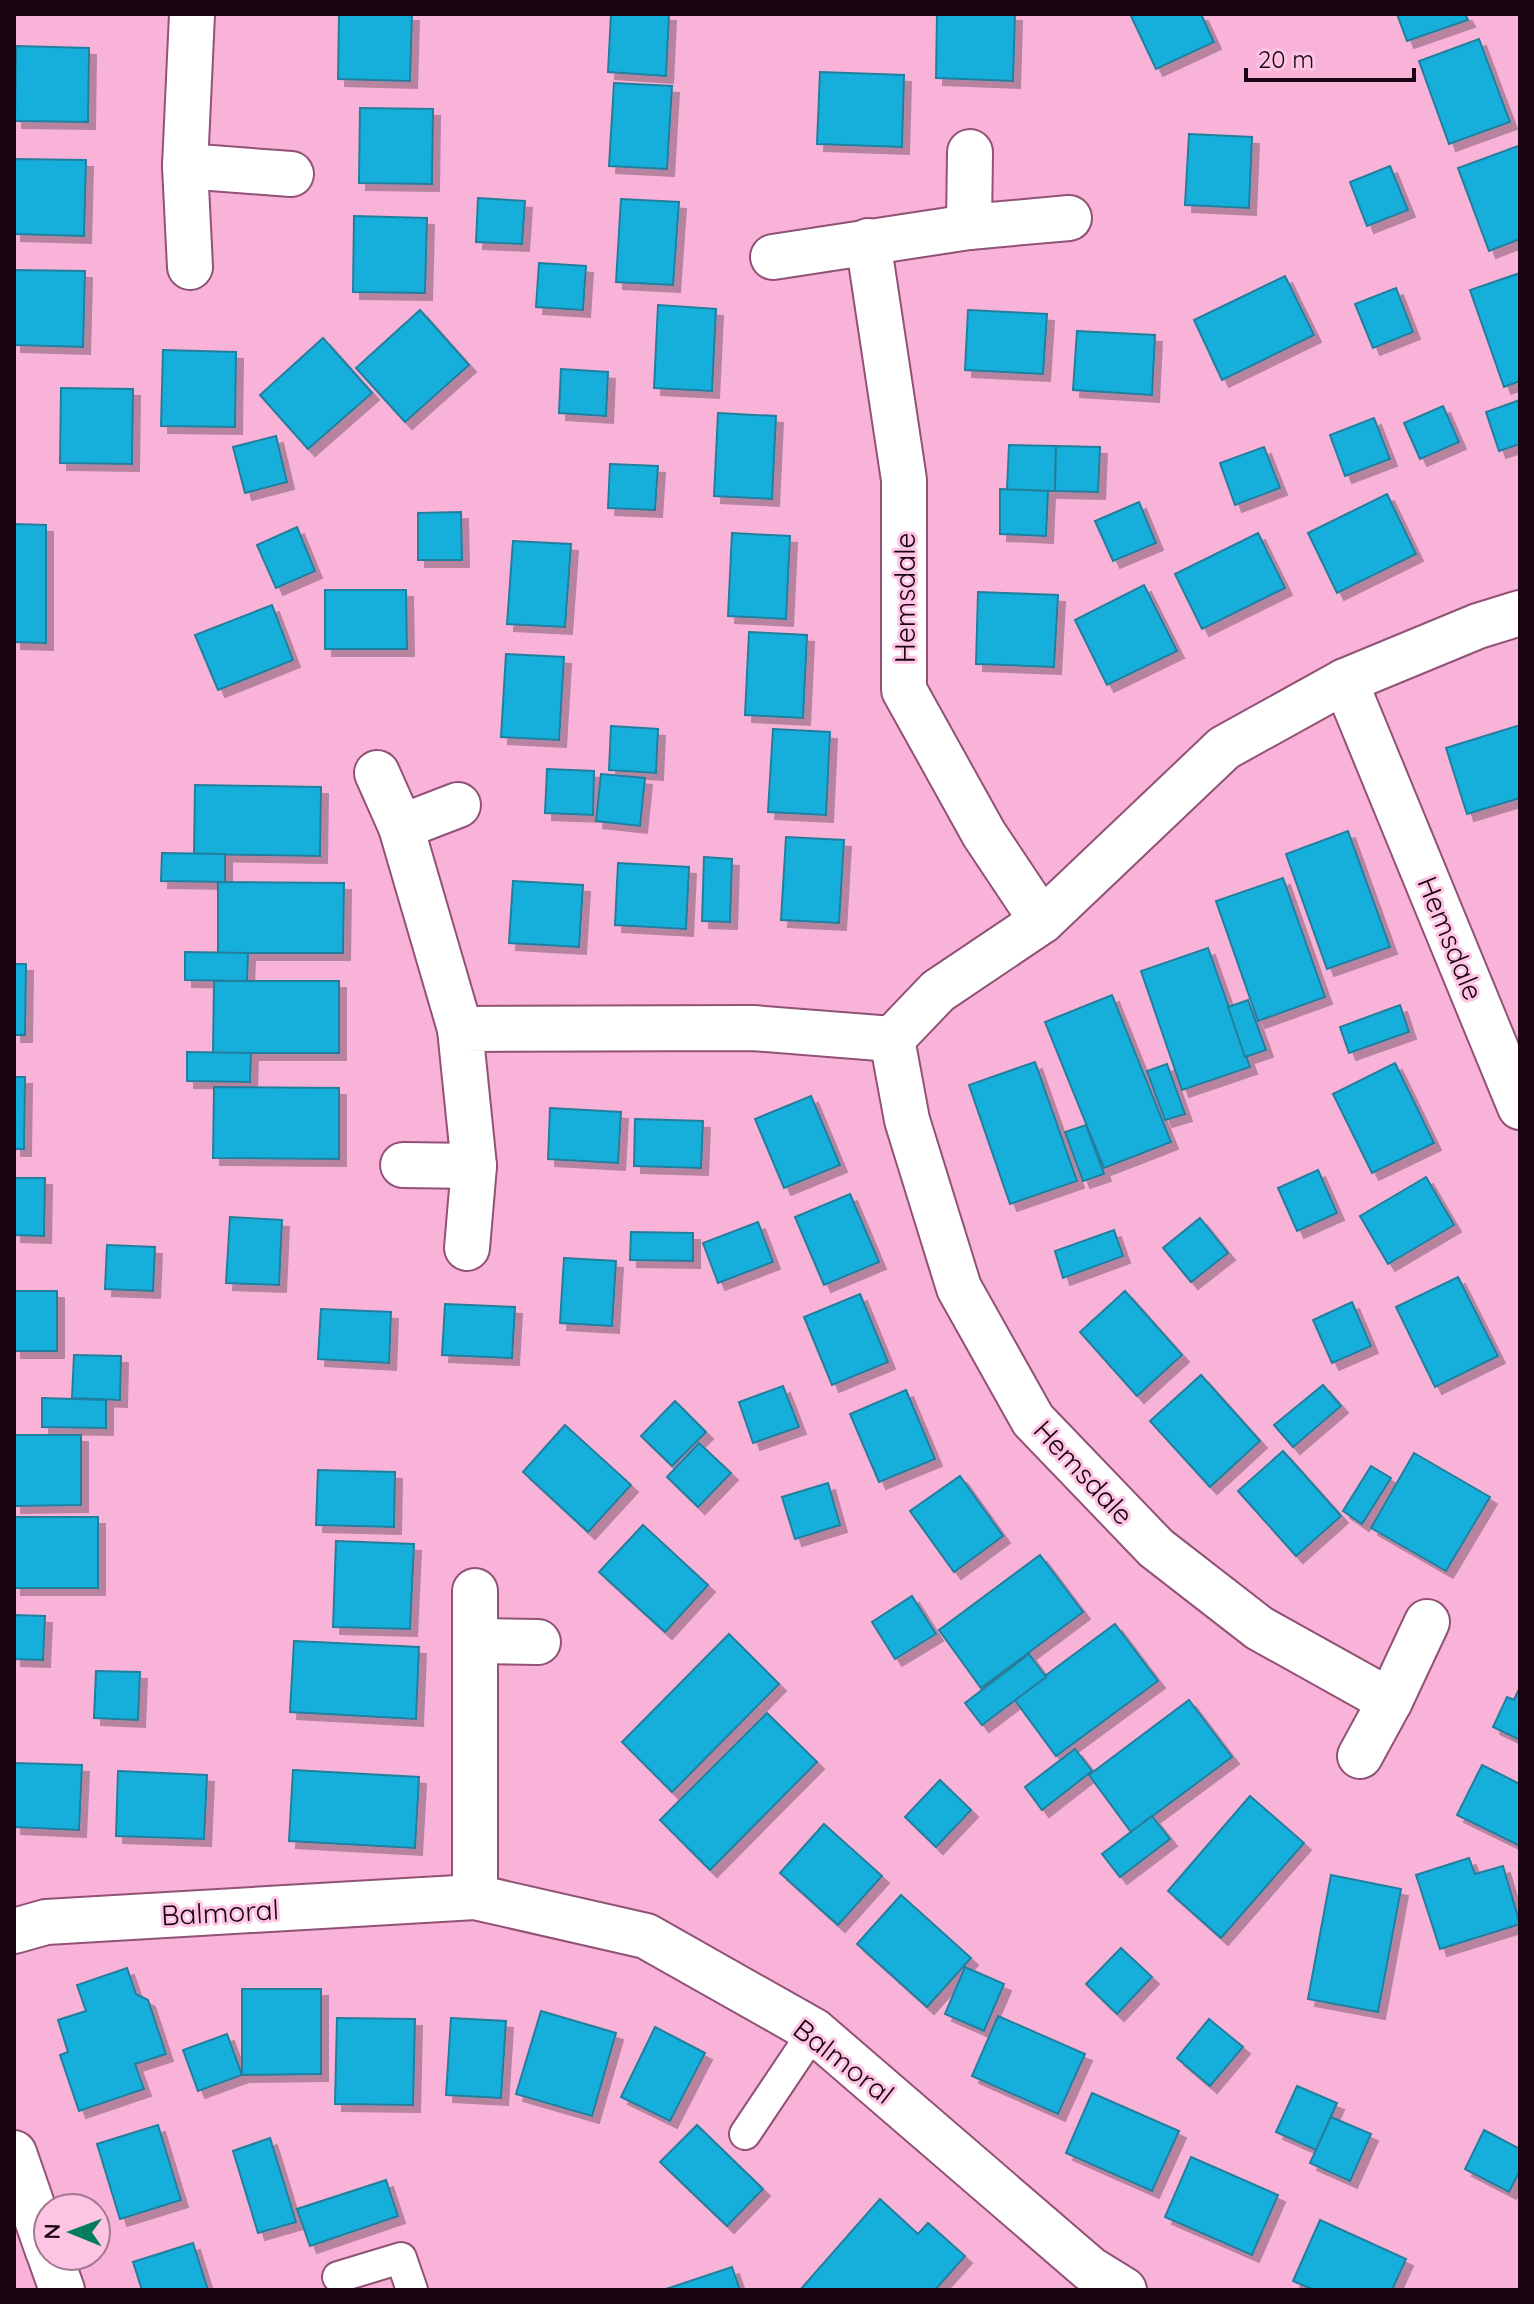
<svg xmlns="http://www.w3.org/2000/svg" width="1534" height="2304" viewBox="0 0 1534 2304" font-family="Quicksand,sans-serif">
<style>
.building{fill:#19afdc;stroke:#237e9d;stroke-width:2;filter:url(#shadow)}
.lines{fill:none;stroke-linecap:round;stroke-linejoin:round}
.lane-casing{stroke:#905275;stroke-width:34}
.street-casing{stroke:#905275;stroke-width:48}
.lane{stroke:#fff;stroke-width:30}
.street{stroke:#fff;stroke-width:44}
.labels{text-anchor:middle;dominant-baseline:central;stroke-width:6;stroke-linejoin:round;paint-order:stroke}
.street-label{font-size:28px;fill:#1b0412;stroke:#fec4e3}
</style>
<defs>
<filter id="shadow"><feDropShadow dx="7" dy="7" stdDeviation="0" flood-color="#0004"/></filter>
</defs>
<rect width="100%" height="100%" fill="#f9b2d8"/>
<g class="building">
<path d="M339,14H412L410,81L338,79Z"/>
<path d="M611,14H669L666,76L608,72Z"/>
<path d="M937,14H1015L1013,81L936,78Z"/>
<path d="M1130,14H1201L1214,42L1156,69Z"/>
<path d="M1397,14H1465L1468,20L1407,41Z"/>
<path d="M1479,39L1510,122L1449,144L1419,61Z"/>
<path d="M16,46L89,48L88,122L15,121Z"/>
<path d="M820,72L904,75L902,147L817,144Z"/>
<path d="M614,83L672,86L667,169L609,166Z"/>
<path d="M360,108L433,109L432,184L359,183Z"/>
<path d="M1189,134L1252,137L1249,208L1185,205Z"/>
<path d="M1518,146L1520,152V239L1489,251L1458,168Z"/>
<path d="M14,159L86,160L84,236L14,234Z"/>
<path d="M1390,166L1408,210L1367,226L1350,182Z"/>
<path d="M478,198L525,201L522,244L476,242Z"/>
<path d="M621,199L679,202L673,285L616,282Z"/>
<path d="M354,216L427,218L425,293L353,292Z"/>
<path d="M539,263L586,266L583,310L536,307Z"/>
<path d="M14,270L85,271L83,347L14,345Z"/>
<path d="M1520,273V381L1504,387L1470,290Z"/>
<path d="M1285,276L1314,335L1222,380L1194,320Z"/>
<path d="M1396,288L1413,332L1373,348L1355,304Z"/>
<path d="M658,305L716,309L712,391L654,388Z"/>
<path d="M420,310L469,365L405,422L356,368Z"/>
<path d="M968,310L1047,314L1043,374L965,370Z"/>
<path d="M1077,331L1155,335L1152,395L1073,390Z"/>
<path d="M323,338L372,393L308,449L260,395Z"/>
<path d="M163,350L236,352L235,427L161,426Z"/>
<path d="M561,369L608,372L606,416L559,413Z"/>
<path d="M61,388L133,389L132,464L60,463Z"/>
<path d="M1520,400V444L1499,451L1486,412Z"/>
<path d="M1443,406L1459,442L1420,459L1404,423Z"/>
<path d="M718,413L776,416L772,499L714,496Z"/>
<path d="M1374,418L1390,459L1345,476L1330,435Z"/>
<path d="M276,436L287,482L245,493L233,447Z"/>
<path d="M1009,445L1056,446L1055,491L1007,490Z"/>
<path d="M1056,446L1100,447L1098,492L1055,491Z"/>
<path d="M1264,447L1280,488L1235,505L1220,463Z"/>
<path d="M610,464L658,466L655,510L608,508Z"/>
<path d="M1000,489L1048,491L1046,536L1000,534Z"/>
<path d="M1387,494L1416,554L1337,593L1308,533Z"/>
<path d="M1139,502L1156,543L1113,561L1095,521Z"/>
<path d="M461,512L462,560H418V513Z"/>
<path d="M14,524L46,525V643L14,642Z"/>
<path d="M297,527L315,571L276,588L257,545Z"/>
<path d="M732,533L790,536L786,619L728,616Z"/>
<path d="M1258,533L1285,588L1202,629L1175,574Z"/>
<path d="M513,541L571,544L565,627L507,624Z"/>
<path d="M1144,585L1177,651L1107,685L1075,620Z"/>
<path d="M325,590H406L407,649H325Z"/>
<path d="M978,592L1058,595L1054,667L976,664Z"/>
<path d="M272,605L293,660L218,690L195,635Z"/>
<path d="M749,632L807,635L803,718L745,715Z"/>
<path d="M506,654L564,657L559,740L501,737Z"/>
<path d="M1520,725V798L1467,814L1446,748Z"/>
<path d="M611,726L658,729L656,773L609,770Z"/>
<path d="M773,729L830,732L826,815L768,812Z"/>
<path d="M547,769L594,771L593,815L545,813Z"/>
<path d="M601,774L645,778L640,826L596,821Z"/>
<path d="M195,785L321,787L320,856L194,854Z"/>
<path d="M1348,831L1390,947L1327,969L1286,854Z"/>
<path d="M786,837L844,840L839,923L781,920Z"/>
<path d="M162,853L225,854V882L161,881Z"/>
<path d="M704,857L732,859L730,922L702,921Z"/>
<path d="M618,863L689,867L686,929L615,925Z"/>
<path d="M1283,878L1325,997L1258,1021L1216,901Z"/>
<path d="M513,881L583,885L579,947L509,943Z"/>
<path d="M218,882L344,883L343,953H218Z"/>
<path d="M1208,948L1250,1067L1182,1090L1141,971Z"/>
<path d="M185,952L248,953L247,981L185,980Z"/>
<path d="M14,964H26L25,1035H14Z"/>
<path d="M214,981H339V1053H213Z"/>
<path d="M1112,995L1171,1142L1104,1168L1045,1022Z"/>
<path d="M1248,1000L1266,1050L1245,1057L1228,1007Z"/>
<path d="M1400,1005L1409,1032L1349,1053L1340,1027Z"/>
<path d="M187,1052L251,1053L250,1082L187,1081Z"/>
<path d="M1035,1062L1077,1181L1010,1204L969,1085Z"/>
<path d="M1395,1063L1434,1143L1372,1173L1333,1094Z"/>
<path d="M1167,1064L1185,1114L1165,1120L1147,1071Z"/>
<path d="M14,1077H25L24,1149H14Z"/>
<path d="M214,1087L339,1088V1159L213,1158Z"/>
<path d="M811,1096L840,1165L784,1188L755,1119Z"/>
<path d="M550,1108L621,1112L618,1163L548,1159Z"/>
<path d="M635,1119L703,1121L701,1168L634,1166Z"/>
<path d="M1086,1125L1104,1174L1083,1181L1065,1132Z"/>
<path d="M1318,1170L1337,1213L1297,1231L1278,1188Z"/>
<path d="M1426,1177L1454,1225L1388,1264L1360,1216Z"/>
<path d="M14,1178H45L44,1236L14,1235Z"/>
<path d="M850,1194L879,1262L824,1285L795,1217Z"/>
<path d="M230,1217L282,1220L279,1285L226,1283Z"/>
<path d="M1200,1218L1228,1253L1191,1282L1163,1248Z"/>
<path d="M758,1222L773,1262L718,1283L703,1243Z"/>
<path d="M1114,1230L1123,1256L1063,1278L1055,1251Z"/>
<path d="M631,1232L693,1233V1261L630,1260Z"/>
<path d="M107,1245L155,1247L153,1291L105,1289Z"/>
<path d="M564,1258L616,1261L612,1326L560,1323Z"/>
<path d="M1458,1277L1498,1356L1435,1387L1396,1307Z"/>
<rect x="14" y="1291" width="43" height="60"/>
<path d="M1125,1291L1182,1355L1137,1396L1080,1332Z"/>
<path d="M860,1294L888,1362L832,1385L804,1317Z"/>
<path d="M1352,1302L1371,1346L1332,1363L1313,1320Z"/>
<path d="M445,1304L515,1307L512,1358L442,1355Z"/>
<path d="M321,1309L391,1312L389,1363L318,1359Z"/>
<path d="M74,1355L121,1356L120,1400L72,1398Z"/>
<path d="M1201,1375L1260,1441L1210,1487L1150,1421Z"/>
<path d="M1323,1385L1341,1406L1293,1447L1274,1425Z"/>
<path d="M783,1386L799,1427L753,1443L739,1402Z"/>
<path d="M906,1390L935,1459L879,1482L850,1414Z"/>
<path d="M42,1398L106,1400V1428L42,1427Z"/>
<path d="M675,1401L706,1432L672,1466L641,1436Z"/>
<path d="M565,1425L631,1485L588,1532L523,1472Z"/>
<path d="M14,1435H81V1505L14,1506Z"/>
<path d="M699,1443L731,1473L698,1507L667,1477Z"/>
<path d="M1283,1451L1341,1516L1296,1556L1238,1491Z"/>
<path d="M1414,1453L1490,1497L1446,1571L1371,1528Z"/>
<path d="M1371,1466L1391,1478L1362,1524L1343,1511Z"/>
<path d="M318,1470L395,1472L394,1527L316,1525Z"/>
<path d="M960,1476L1003,1536L954,1572L910,1511Z"/>
<path d="M828,1483L840,1525L795,1539L782,1497Z"/>
<rect x="14" y="1517" width="84" height="71"/>
<path d="M643,1525L708,1585L665,1632L599,1572Z"/>
<path d="M336,1541L414,1544L410,1629L333,1627Z"/>
<path d="M1040,1555L1083,1612L981,1688L939,1630Z"/>
<path d="M912,1596L936,1634L895,1659L872,1622Z"/>
<path d="M14,1615L45,1616L43,1660L14,1659Z"/>
<path d="M1115,1624L1158,1681L1056,1756L1014,1699Z"/>
<path d="M729,1634L779,1684L672,1792L622,1742Z"/>
<path d="M294,1641L419,1647L416,1719L290,1712Z"/>
<path d="M1029,1654L1046,1677L982,1725L965,1703Z"/>
<path d="M96,1671L140,1672L138,1720L94,1718Z"/>
<path d="M1520,1687V1740L1493,1727L1507,1697L1514,1700Z"/>
<path d="M1189,1700L1232,1757L1131,1832L1089,1775Z"/>
<path d="M767,1713L817,1762L710,1870L660,1820Z"/>
<path d="M1075,1749L1092,1771L1042,1810L1025,1787Z"/>
<path d="M14,1763L82,1765L79,1830L14,1827Z"/>
<path d="M1482,1765L1520,1784V1846L1457,1815Z"/>
<path d="M293,1770L419,1777L415,1848L289,1841Z"/>
<path d="M118,1771L207,1775L204,1839L116,1836Z"/>
<path d="M940,1780L971,1810L936,1847L905,1817Z"/>
<path d="M1250,1796L1304,1843L1221,1938L1168,1891Z"/>
<path d="M1152,1816L1170,1839L1120,1877L1102,1854Z"/>
<path d="M824,1824L882,1876L838,1925L780,1873Z"/>
<path d="M1469,1858L1475,1874L1503,1866L1520,1924L1440,1949L1416,1875Z"/>
<path d="M1331,1875L1401,1889L1378,2012L1308,1999Z"/>
<path d="M901,1895L971,1958L927,2007L857,1944Z"/>
<path d="M1121,1948L1152,1977L1117,2014L1086,1984Z"/>
<path d="M965,1967L1004,1984L984,2031L945,2014Z"/>
<path d="M127,1968L136,1994L148,2000L166,2054L135,2064L144,2089L79,2111L60,2055L68,2052L58,2020L86,2011L77,1985Z"/>
<path d="M242,1989H321V2074L242,2075Z"/>
<path d="M541,2011L616,2033L592,2116L516,2094Z"/>
<path d="M998,2016L1085,2054L1058,2114L972,2076Z"/>
<path d="M337,2018L415,2019L413,2105L335,2104Z"/>
<path d="M451,2018L506,2021L501,2098L446,2095Z"/>
<path d="M1209,2019L1243,2047L1210,2086L1177,2058Z"/>
<path d="M655,2027L705,2053L670,2121L621,2097Z"/>
<path d="M227,2034L242,2075L198,2091L183,2050Z"/>
<path d="M1297,2086L1337,2103L1316,2150L1276,2132Z"/>
<path d="M1092,2093L1179,2131L1152,2191L1066,2153Z"/>
<path d="M1331,2117L1371,2134L1350,2181L1310,2163Z"/>
<path d="M158,2125L181,2200L120,2219L97,2144Z"/>
<path d="M697,2125L763,2189L727,2226L660,2162Z"/>
<path d="M1484,2130L1520,2149V2170L1509,2192L1465,2169Z"/>
<path d="M270,2138L296,2222L258,2233L233,2151Z"/>
<path d="M1191,2157L1278,2195L1252,2255L1165,2217Z"/>
<path d="M386,2180L398,2216L310,2246L297,2209Z"/>
<path d="M880,2199L918,2234L928,2223L965,2256L935,2290H800Z"/>
<path d="M1320,2220L1406,2259L1392,2290H1314L1293,2281Z"/>
<path d="M193,2243L208,2290H142L133,2262Z"/>
<path d="M732,2267L740,2290H663Z"/>
</g>
<g class="lines">
<defs>
<g id="lane">
<path d="M745,2134L814,2031"/>
<path d="M338,2277L401,2258L412,2290"/>
</g>
<g id="street">
<path d="M185,166L291,174"/>
<path d="M969,227L970,152"/>
<path d="M868,241L904,480V690L984,834L1042,921"/>
<path d="M773,257L969,227L1069,218"/>
<path d="M190,267L185,166L192,14"/>
<path d="M1345,681L1520,1107"/>
<path d="M377,773L401,827L460,1029"/>
<path d="M401,827L458,805"/>
<path d="M403,1165L474,1166"/>
<path d="M467,1248L474,1166L460,1029L753,1028L892,1039"/>
<path d="M476,1641L538,1642"/>
<path d="M1390,1701L1259,1628L1156,1548L1033,1420L959,1288L907,1120L892,1039L938,991L1042,921L1224,748L1345,681L1478,626L1520,613"/>
<path d="M1360,1756L1390,1701L1427,1622"/>
<path d="M475,1897V1591"/>
<path d="M14,1931L46,1922L475,1897L646,1936L814,2031L1090,2269L1124,2290"/>
<path d="M14,2153L48,2251"/>
<path d="M50,2256L62,2290"/>
</g>
</defs>
<use href="#lane" class="lane-casing"/>
<use href="#street" class="street-casing"/>
<use href="#lane" class="lane"/>
<use href="#street" class="street"/>
</g>
<g class="labels">
<g class="street-label">
<text transform="translate(904 598) rotate(-90)">Hemsdale</text>
<text transform="translate(1451 938) rotate(68)">Hemsdale</text>
<text transform="translate(1084 1472) rotate(47)">Hemsdale</text>
<text transform="translate(220 1912) rotate(-3)">Balmoral</text>
<text transform="translate(844 2061) rotate(38)">Balmoral</text>
</g>
</g>
<rect width="1534" height="2304" fill="none" stroke="#1b0412" stroke-width="32"/>
<g transform="translate(72 2232) rotate(271)"><circle r="38" fill="#fec4e3" stroke="#a3778f" stroke-width="2"/>
<path d="M0-6L14 30L0 20L-14 30Z" fill="#037d5b"/>
<text y="-12" font-size="22" font-weight="bold" text-anchor="middle" fill="#1b0412">N</text>
</g>
<path d="M1246 68v12h168v-12" fill="none" stroke="#1b0412" stroke-width="4"/>
<text x="1258" y="68" font-size="24" fill="#1b0412" stroke="#fec4e3" stroke-width="6" paint-order="stroke">20 m</text>
</svg>
